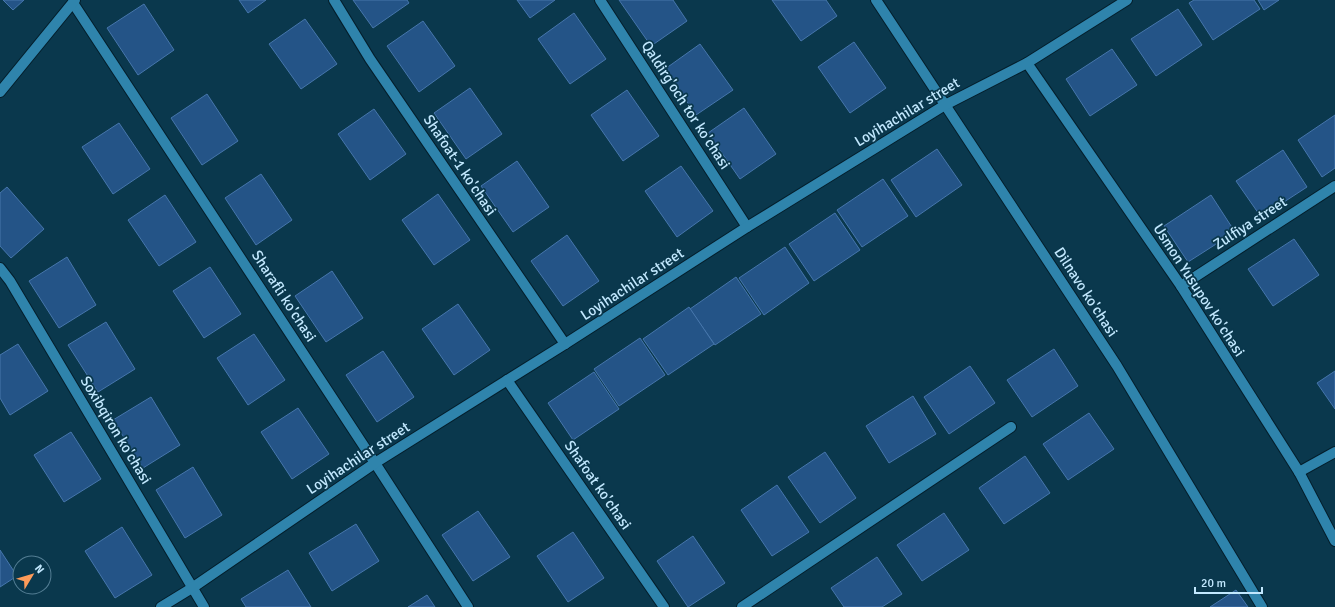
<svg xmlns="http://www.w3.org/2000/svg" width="1335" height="607" viewBox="0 0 1335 607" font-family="Signika,sans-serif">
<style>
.building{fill:#245487;stroke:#4676ac}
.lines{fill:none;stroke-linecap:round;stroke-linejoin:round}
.street-casing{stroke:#041e2b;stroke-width:12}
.street{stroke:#2f84ac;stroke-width:10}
.labels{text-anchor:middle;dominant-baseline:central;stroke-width:3.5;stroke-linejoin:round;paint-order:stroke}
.street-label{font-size:15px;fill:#c2e8fe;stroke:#0a384d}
</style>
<rect width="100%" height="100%" fill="#0a384d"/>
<g class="building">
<path d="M3,0H24L13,10Z"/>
<path d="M239,0H266L248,13Z"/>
<path d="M353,0H407L409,3L373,28Z"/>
<path d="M517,0H555L530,18Z"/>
<path d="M619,0H673L687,21L651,46Z"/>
<path d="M772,0H826L837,16L801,41Z"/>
<path d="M1194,0H1254L1260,9L1213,40L1189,3Z"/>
<path d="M1258,0H1279L1264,10Z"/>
<path d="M144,4L174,50L138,75L107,28Z"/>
<path d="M1178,9L1202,45L1156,76L1131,39Z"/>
<path d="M574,13L606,59L570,84L538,39Z"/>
<path d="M305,19L337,64L301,89L269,44Z"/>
<path d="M423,21L455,66L419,92L387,46Z"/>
<path d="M854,42L886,88L850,113L818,67Z"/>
<path d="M700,44L733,90L696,115L665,69Z"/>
<path d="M1112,49L1137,85L1090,116L1066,79Z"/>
<path d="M470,88L502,134L466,159L434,113Z"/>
<path d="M627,90L659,136L623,161L591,115Z"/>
<path d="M207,94L238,141L202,165L171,118Z"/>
<path d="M744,108L776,154L740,179L708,133Z"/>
<path d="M374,109L406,154L370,180L338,134Z"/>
<path d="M1335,115V168L1322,177L1298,140Z"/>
<path d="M119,123L150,169L113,194L82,147Z"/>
<path d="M937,149L962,185L916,217L891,180Z"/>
<path d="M1283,150L1307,187L1261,217L1236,181Z"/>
<path d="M517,161L549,207L513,232L481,186Z"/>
<path d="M681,166L713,211L677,237L645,191Z"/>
<path d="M261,174L292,220L256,245L225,198Z"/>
<path d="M883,179L908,216L862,247L837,210Z"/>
<path d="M7,187L44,229L11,258L0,246V193Z"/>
<path d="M438,194L470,240L434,265L402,220Z"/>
<path d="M165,195L196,242L159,266L128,220Z"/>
<path d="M1211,195L1235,232L1188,262L1164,226Z"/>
<path d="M835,213L860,250L814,281L789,244Z"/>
<path d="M567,235L599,281L563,306L531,261Z"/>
<path d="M1294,239L1319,275L1273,306L1248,269Z"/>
<path d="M785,247L809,283L764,315L739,278Z"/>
<path d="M67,257L96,305L59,328L29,281Z"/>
<path d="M210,267L241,314L204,338L173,291Z"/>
<path d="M332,271L363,318L326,342L295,296Z"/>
<path d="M736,277L761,314L715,345L690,309Z"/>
<path d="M458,304L490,350L454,375L422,329Z"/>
<path d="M689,307L714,344L668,375L643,339Z"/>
<path d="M106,322L135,369L98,392L68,345Z"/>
<path d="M254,334L285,380L248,405L217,358Z"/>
<path d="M640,338L665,375L619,406L594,369Z"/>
<path d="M18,344L48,391L10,415L0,398V355Z"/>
<path d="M1054,349L1078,386L1032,417L1007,380Z"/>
<path d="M383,351L414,397L377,422L346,375Z"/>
<path d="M970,366L995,403L949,434L924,397Z"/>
<path d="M1335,371V409L1317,383Z"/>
<path d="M594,372L619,409L573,440L548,403Z"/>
<path d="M913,396L936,434L889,463L866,426Z"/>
<path d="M151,397L180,445L143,468L113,420Z"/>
<path d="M298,408L329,454L292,479L261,432Z"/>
<path d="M1089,413L1114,449L1068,480L1043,444Z"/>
<path d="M71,432L101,479L64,502L34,455Z"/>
<path d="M825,452L856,498L820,523L788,477Z"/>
<path d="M1025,456L1050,493L1004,524L979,488Z"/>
<path d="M193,467L222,515L185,538L156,490Z"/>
<path d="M777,485L809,532L772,556L741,510Z"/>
<path d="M478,511L510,557L473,581L442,535Z"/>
<path d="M944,513L969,550L922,581L897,545Z"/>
<path d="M356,524L379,561L332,591L309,553Z"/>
<path d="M122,527L152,575L115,598L85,551Z"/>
<path d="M573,532L604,578L568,602L537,556Z"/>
<path d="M693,536L725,583L688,607L657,561Z"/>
<path d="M0,550L17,576L0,587Z"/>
<path d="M877,557L902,594L882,607H844L831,588Z"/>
<path d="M288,570L311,607H246L241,599Z"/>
<path d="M1236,590L1248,607H1210Z"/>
<path d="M427,595L435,607H408Z"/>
</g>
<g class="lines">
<defs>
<g id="street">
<path d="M334,0L370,59L565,344"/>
<path d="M600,0L747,227"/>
<path d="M876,0L1117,366L1262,607"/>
<path d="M73,3L375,463L468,607"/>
<path d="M1027,63L1181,286L1299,472L1335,541"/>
<path d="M0,92L75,0"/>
<path d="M0,268L10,281L204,607"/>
<path d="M1181,286L1335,186"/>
<path d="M507,380L664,607"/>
<path d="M1299,472L1335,452"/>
<path d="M161,607L192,588L375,463L565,344L747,227L945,105L1027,63L1127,0"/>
<path d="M742,607L1011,427"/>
</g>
</defs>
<use href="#street" class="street-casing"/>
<use href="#street" class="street"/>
</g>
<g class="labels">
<g class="street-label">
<text transform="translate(686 105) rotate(57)">Qaldirg'och tor ko'chasi</text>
<text transform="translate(907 112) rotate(-31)">Loyihachilar street</text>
<text transform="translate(460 165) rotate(56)">Shafoat-1 ko'chasi</text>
<text transform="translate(1250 223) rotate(-33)">Zulfiya street</text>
<text transform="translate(632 284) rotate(-33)">Loyihachilar street</text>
<text transform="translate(1199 290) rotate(57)">Usmon Yusupov ko'chasi</text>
<text transform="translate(1086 292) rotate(57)">Dilnavo ko'chasi</text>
<text transform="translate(284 296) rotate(57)">Sharafli ko'chasi</text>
<text transform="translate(116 430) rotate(59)">Soxibqiron ko'chasi</text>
<text transform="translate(358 458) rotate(-33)">Loyihachilar street</text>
<text transform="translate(598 485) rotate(55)">Shafoat ko'chasi</text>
</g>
</g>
<g transform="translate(32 575) rotate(52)"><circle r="19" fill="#0a384d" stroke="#547e94"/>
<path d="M0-3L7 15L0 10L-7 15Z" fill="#fe9b59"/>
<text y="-6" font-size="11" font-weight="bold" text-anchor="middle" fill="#c2e8fe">N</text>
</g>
<path d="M1195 587v6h67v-6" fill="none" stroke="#c2e8fe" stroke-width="2"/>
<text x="1201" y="587" font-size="12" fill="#c2e8fe" stroke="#0a384d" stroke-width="3" paint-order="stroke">20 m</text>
</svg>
